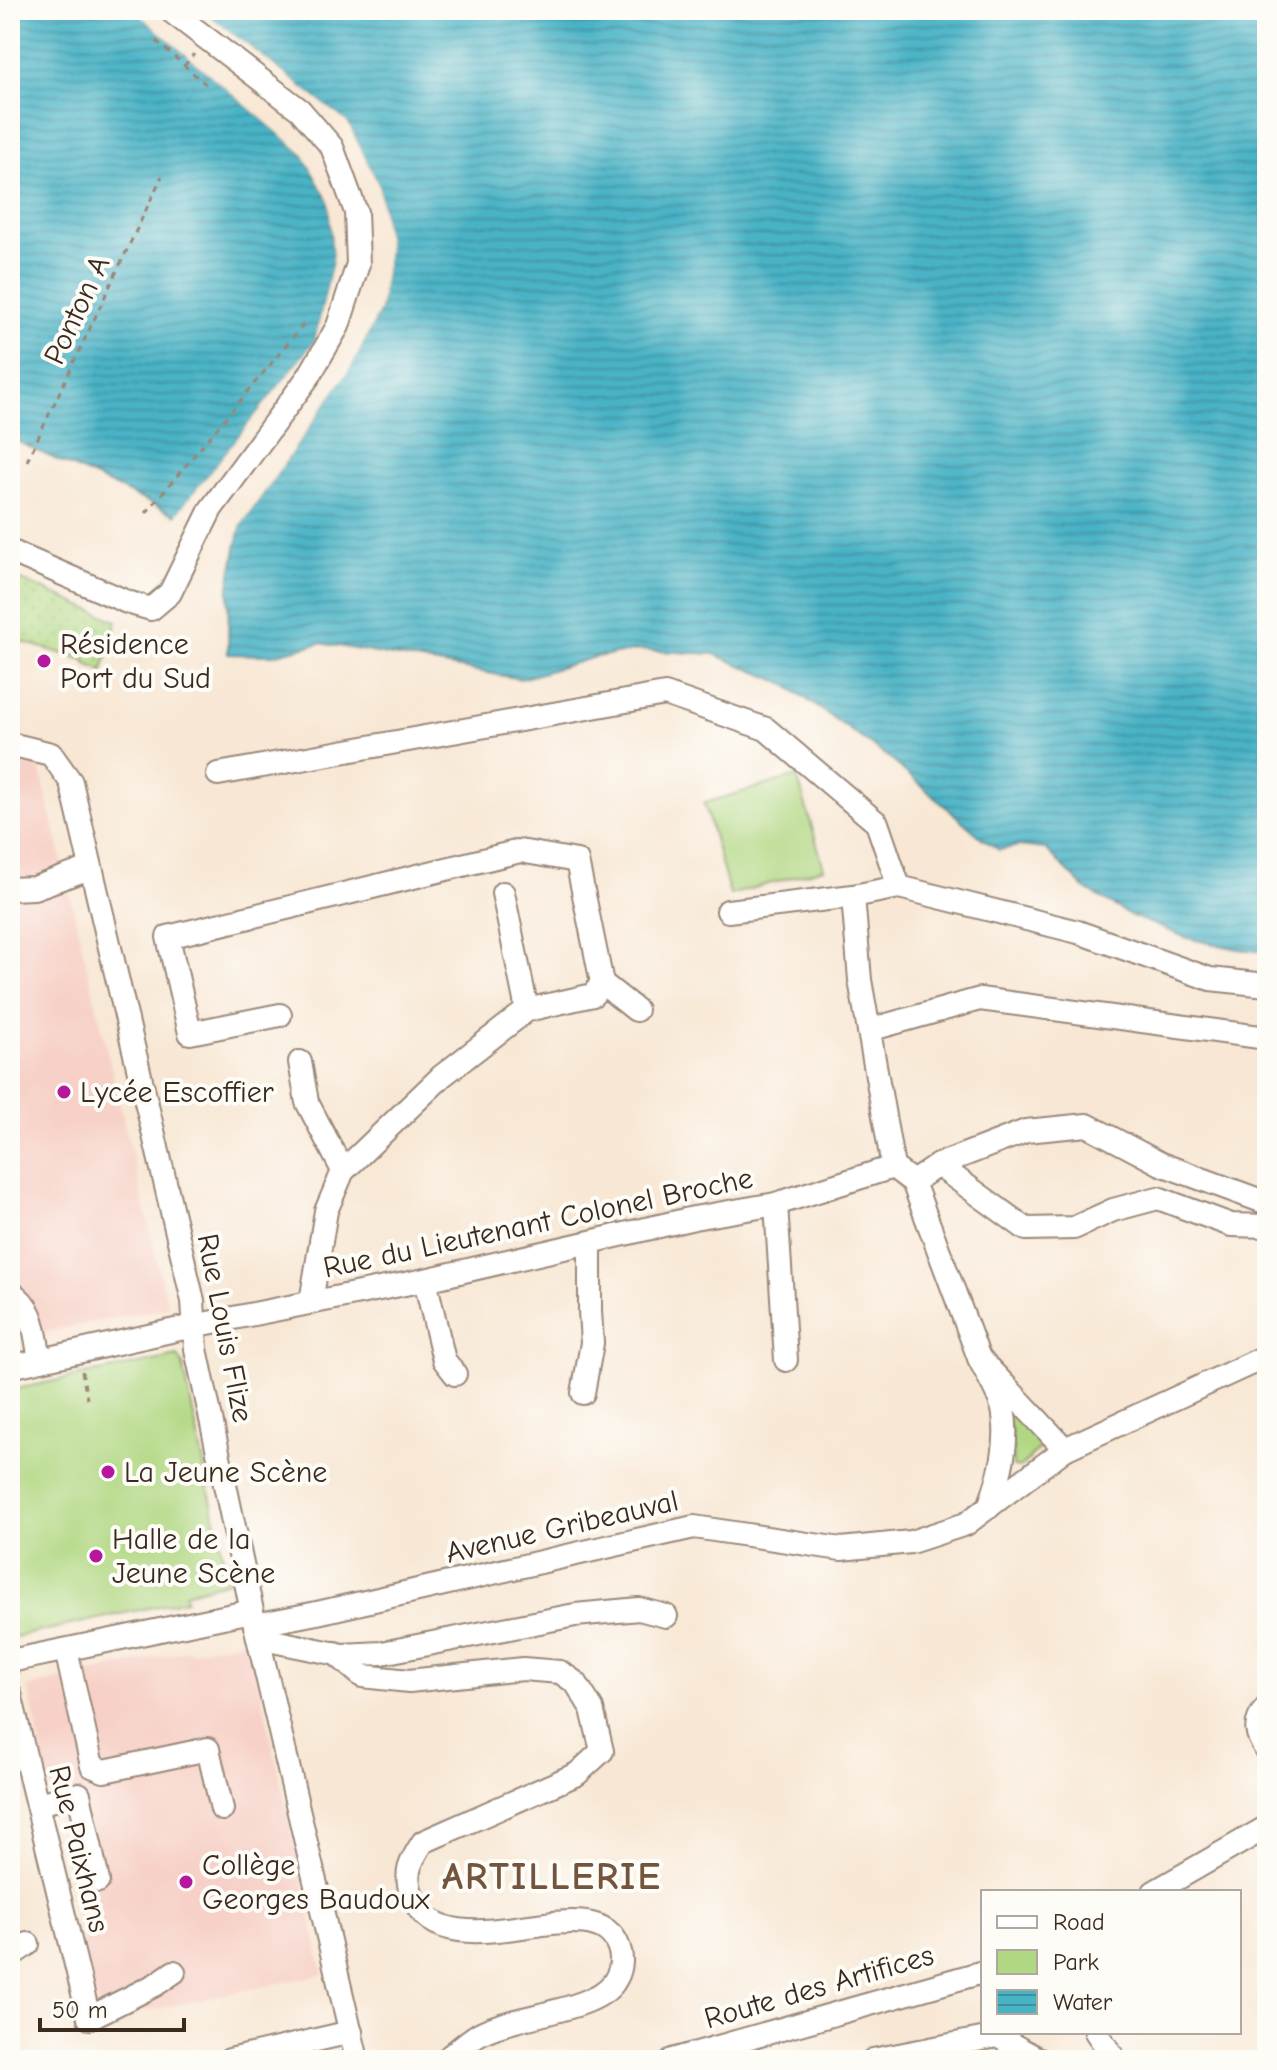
<svg xmlns="http://www.w3.org/2000/svg" width="1277" height="2070" viewBox="0 0 1277 2070" font-family="'Comic Neue',sans-serif">
<style>
.built{fill:#f7d1c7}
.green{fill:#b0d781;stroke:#768050;stroke-width:2}
.garden{fill:url(#garden-dots);stroke:#768050;stroke-width:2}
.water{fill:url(#water-rules);stroke:#426e72;stroke-width:2}
.pier{fill:#f8e7d4}
.lines{fill:none;stroke-linecap:round;stroke-linejoin:round}
.minor-casing{stroke:#9a8879;stroke-width:26}
.path{stroke:#9a8879;stroke-width:3;stroke-dasharray:6 6;stroke-linecap:butt}
.minor{stroke:#fff;stroke-width:22}
.poi-dot{fill:#b5179e;stroke:#fdfcf7;stroke-width:3}
.labels{text-anchor:middle;dominant-baseline:central;stroke-width:8;stroke-linejoin:round;paint-order:stroke}
.street-label{font-size:30px;fill:#3b2a1e;stroke:#fdfcf7}
.poi-label{font-size:30px;fill:#3b2a1e;stroke:#fdfcf7;text-anchor:start}
.district-label{font-size:38px;font-weight:bold;letter-spacing:2px;fill:#73553e;stroke:#fdfcf7}
</style>
<defs>
<pattern id="garden-dots" width="8" height="8" patternUnits="userSpaceOnUse" patternTransform="scale(2)"><rect width="8" height="8" fill="#b0d781"/><path d="M2 2h.1M6 6h.1" fill="none" stroke="#98b96f" stroke-width="1.8" stroke-linecap="round"/></pattern>
<pattern id="water-rules" width="6" height="5" patternUnits="userSpaceOnUse" patternTransform="scale(2)"><rect width="6" height="5" fill="#49b3c6"/><path d="M0 2.5h6" fill="none" stroke="#3e92a0"/></pattern>
</defs>
<rect width="100%" height="100%" fill="#fdfcf7"/>
<filter id="ink" filterUnits="userSpaceOnUse"><feTurbulence type="fractalNoise" baseFrequency=".0125" numOctaves="2"/><feDisplacementMap in="SourceGraphic" scale="16" xChannelSelector="R" yChannelSelector="G"/><feConvolveMatrix kernelMatrix="1 2 1 2 8 2 1 2 1" color-interpolation-filters="sRGB"/></filter>
<filter id="wash" filterUnits="userSpaceOnUse"><feTurbulence type="fractalNoise" baseFrequency=".006" numOctaves="4" result="noise"/><feDisplacementMap in="SourceGraphic" scale="32" xChannelSelector="R" yChannelSelector="G"/><feGaussianBlur stdDeviation="1.8" result="paint"/><feColorMatrix in="noise" values="0 0 0 0 0 0 0 0 0 0 0 0 0 0 0 0 0 1.4 0 .05"/><feComposite in="paint" operator="in"/></filter>
<g filter="url(#wash)">
<rect width="100%" height="100%" fill="#f8e7d4"/>
<g class="built">
<path d="M10,758L38,760L168,1307L10,1339Z"/>
<path d="M249,1639L323,1974L100,2021L28,1687L188,1650L190,1652Z"/>
</g>
<g class="green">
<path d="M797,776L824,868L730,895L704,803Z"/>
<path d="M178,1356L183,1365L186,1379L228,1581L185,1593L186,1600L10,1638V1390Z"/>
<path d="M1000,1393L1043,1445L1020,1468L1013,1467L1011,1432Z"/>
</g>
<path class="garden" d="M10,575L117,621L103,671L86,664L87,661L10,638Z"/>
<g class="water">
<path d="M10,10L136,11L303,154L329,201L333,261L315,341L176,515L10,438Z"/>
<path d="M202,10H1267V952L1238,949L1187,938L1130,915L1084,888L1046,849L1019,846L999,850L983,839L888,757L785,684L714,654L640,650L595,657L521,679L321,643L272,655L228,654L229,586L240,527L353,364L380,310L388,250L379,186L348,123Z"/>
</g>
<g class="pier">
<path d="M130,10H141L306,152L333,200L337,262L318,342L180,517L176,515L315,341L333,261L329,201L303,154L135,11Z"/>
<path d="M198,10H202L348,123L379,186L388,250L380,310L353,364L240,527L236,545L233,543L236,525L350,362L376,309L384,250L375,188L344,126L200,13Z"/>
</g>
</g>
<g filter="url(#ink)">
<g class="lines">
<defs>
<g id="minor">
<path d="M10,551L127,602L151,609L170,593L211,509L309,376L338,326L358,264L356,212L332,147L300,110L172,12"/>
<path d="M10,744L51,754L71,782L193,1301L196,1349L255,1625L357,2060"/>
<path d="M218,774L665,694L766,729L877,823L899,887"/>
<path d="M10,889L34,888L90,868"/>
<path d="M503,893L527,1010"/>
<path d="M853,896L860,980L893,1167L913,1182L979,1358"/>
<path d="M728,911L853,896L899,887L1078,932L1210,979L1267,985"/>
<path d="M280,1015L190,1033L168,937L520,851L577,861L602,983"/>
<path d="M869,1030L980,999L1267,1038"/>
<path d="M300,1062L307,1102L343,1171"/>
<path d="M938,1165L1026,1229L1074,1228L1113,1210L1158,1198L1231,1225L1267,1226"/>
<path d="M913,1182L938,1165L1026,1131L1087,1125L1161,1164L1267,1203"/>
<path d="M776,1204L786,1360"/>
<path d="M425,1280L444,1360L455,1374"/>
<path d="M10,1292C35,1306 35,1334 40,1360"/>
<path d="M311,1302L326,1211L343,1171L442,1076L527,1010L593,995L602,983L636,1010"/>
<path d="M10,1367L193,1326L425,1280L694,1218L776,1204L893,1167"/>
<path d="M583,1393L592,1343L590,1311V1243"/>
<path d="M989,1507C1000,1477 1010,1442 1003,1409C999,1393 986,1373 979,1358L1065,1449"/>
<path d="M255,1625L317,1613L694,1527L841,1549L911,1542L966,1524L1065,1449L1267,1356"/>
<path d="M258,1638L342,1655L382,1653L575,1615L639,1609L666,1616"/>
<path d="M66,1650L92,1766L104,1771L208,1749L222,1809"/>
<path d="M335,1653L362,1676L409,1681L523,1669L560,1672L576,1683L592,1709L602,1751L577,1774L423,1842C410,1862 403,1874 413,1898C449,1978 596,1879 619,1948C623,1959 621,1972 614,1982C595,2012 512,2015 479,2034C469,2040 459,2049 450,2056L448,2060"/>
<path d="M10,1661L252,1611"/>
<path d="M10,1694L89,2018L155,1985L174,1972"/>
<path d="M1267,1707C1253,1723 1255,1734 1267,1751"/>
<path d="M37,1804L79,1794L98,1881"/>
<path d="M1154,1892L1267,1827"/>
<path d="M10,1956L28,1944"/>
<path d="M1096,2032L1115,2060"/>
<path d="M230,2060L351,2032"/>
<path d="M672,2060L983,1972"/>
<path d="M873,2060L997,2036L1040,2060"/>
</g>
</defs>
<use href="#minor" class="minor-casing"/>
<g class="path">
<path d="M156,41L208,86"/>
<path d="M184,66L194,54"/>
<path d="M10,106L16,93"/>
<path d="M27,461L162,176"/>
<path d="M146,513L304,324"/>
<path d="M82,1371L87,1399"/>
</g>
<use href="#minor" class="minor"/>
</g>
</g>
<g class="poi-dot">
<circle cx="44" cy="661" r="8"/>
<circle cx="64" cy="1092" r="8"/>
<circle cx="108" cy="1472" r="8"/>
<circle cx="96" cy="1556" r="8"/>
<circle cx="186" cy="1882" r="8"/>
</g>
<g class="labels">
<g class="street-label">
<text transform="translate(77 310) rotate(-65)">Ponton A</text>
<text transform="translate(538 1223) rotate(-12)">Rue du Lieutenant Colonel Broche</text>
<text transform="translate(225 1328) rotate(79)">Rue Louis Flize</text>
<text transform="translate(562 1527) rotate(-13)">Avenue Gribeauval</text>
<text transform="translate(79 1849) rotate(76)">Rue Paixhans</text>
<text transform="translate(819 1987) rotate(-16)">Route des Artifices</text>
</g>
<g class="poi-label">
<text x="60" y="644">Résidence<tspan x="60" dy="34">Port du Sud</tspan></text>
<text x="80" y="1092">Lycée Escoffier</text>
<text x="124" y="1472">La Jeune Scène</text>
<text x="112" y="1539">Halle de la<tspan x="112" dy="34">Jeune Scène</tspan></text>
<text x="202" y="1865">Collège<tspan x="202" dy="34">Georges Baudoux</tspan></text>
</g>
<g class="district-label">
<text x="552" y="1877">ARTILLERIE</text>
</g>
</g>
<rect width="1277" height="2070" fill="none" stroke="#fdfcf7" stroke-width="40"/>
<rect x="981" y="1890" width="260" height="144" fill="#fdfcf7" stroke="#afa8a0" stroke-width="2"/>
<rect x="997" y="1916" width="40" height="12" fill="#ffffff" stroke="#afa8a0" stroke-width="2"/>
<text x="1053" y="1930" font-size="24" fill="#3b2a1e">Road</text>
<rect x="997" y="1950" width="40" height="24" fill="#b0d781" stroke="#afa8a0" stroke-width="2"/>
<text x="1053" y="1970" font-size="24" fill="#3b2a1e">Park</text>
<rect x="997" y="1990" width="40" height="24" fill="url(#water-rules)" stroke="#afa8a0" stroke-width="2"/>
<text x="1053" y="2010" font-size="24" fill="#3b2a1e">Water</text>
<path d="M40 2018v12h144v-12" fill="none" stroke="#3b2a1e" stroke-width="4"/>
<text x="52" y="2018" font-size="24" fill="#3b2a1e" stroke="#fdfcf7" stroke-width="6" paint-order="stroke">50 m</text>
</svg>
